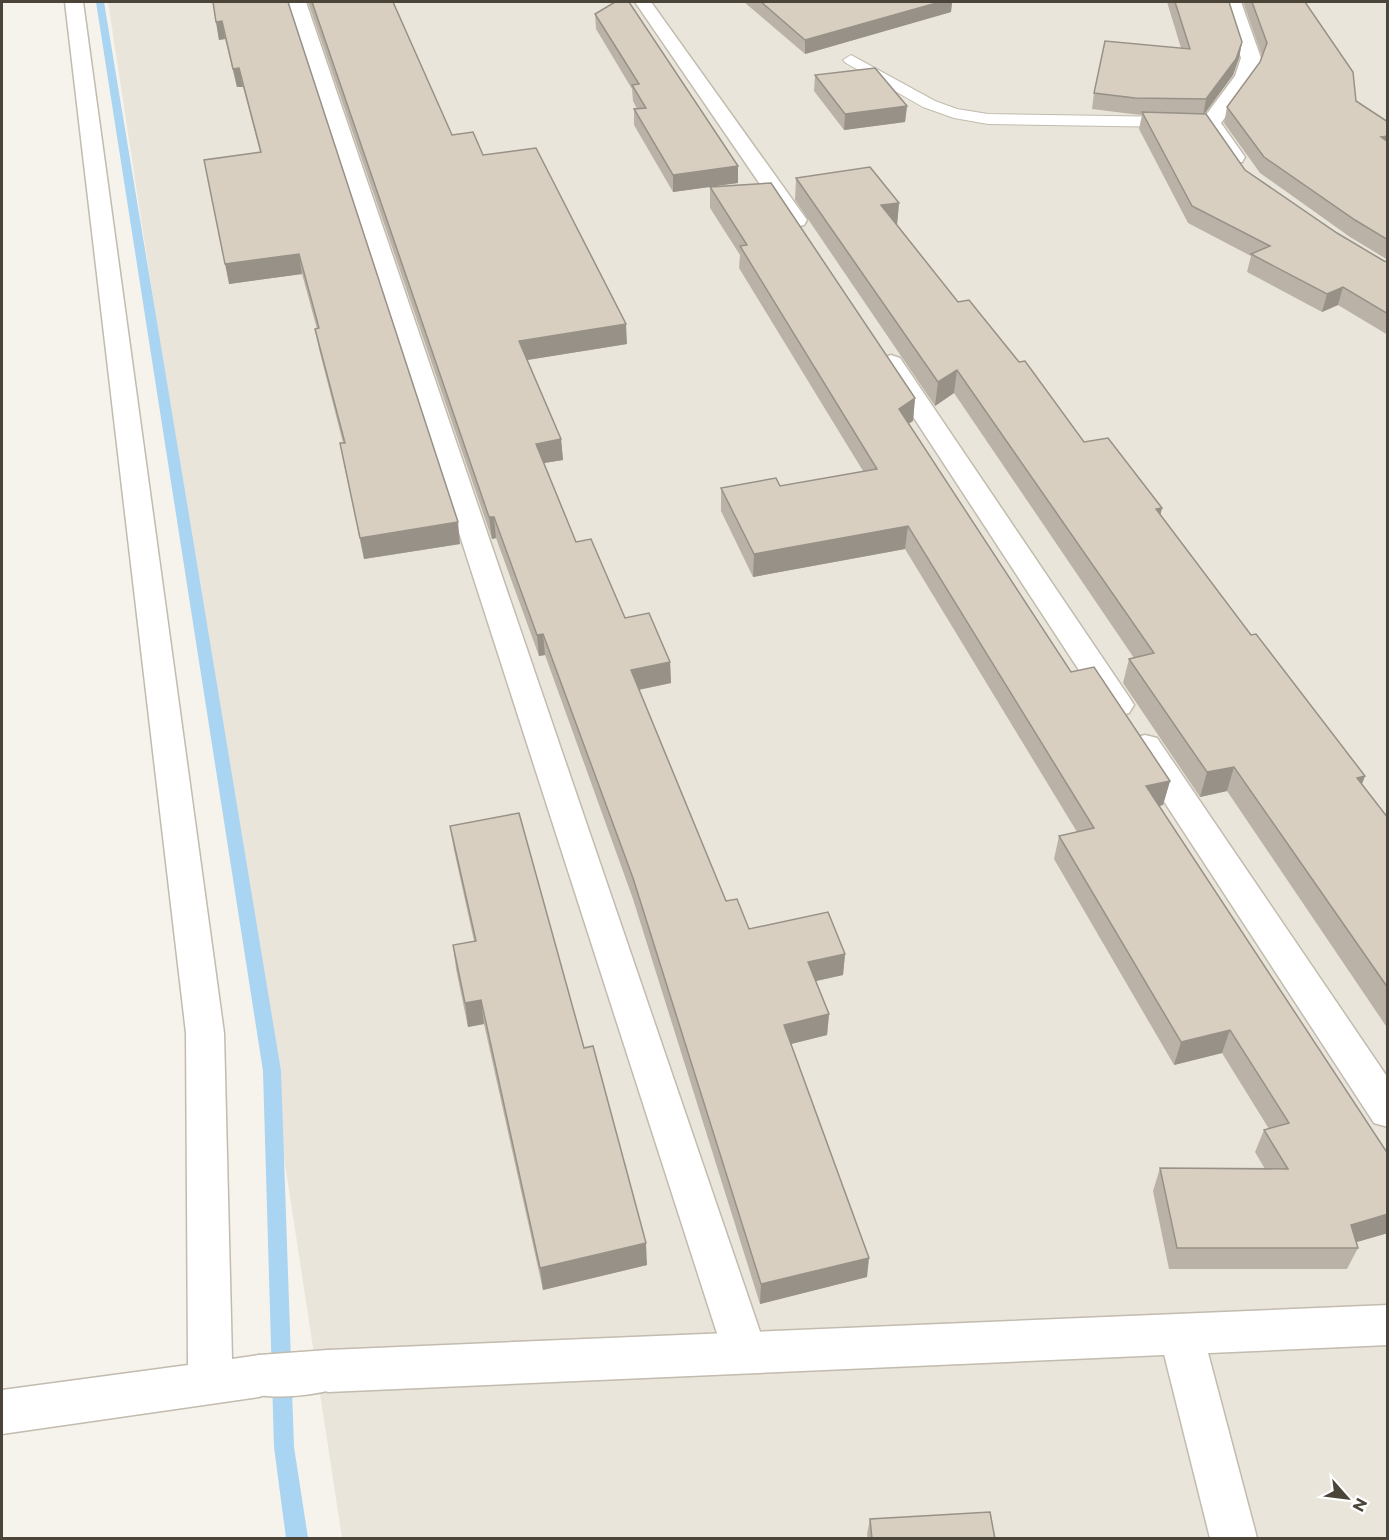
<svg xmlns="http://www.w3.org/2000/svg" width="1389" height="1540" viewBox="0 0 1389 1540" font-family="Montserrat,sans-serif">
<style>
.residential{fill:#eae5da}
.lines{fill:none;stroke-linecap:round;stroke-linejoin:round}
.stream{fill:#a9d4f2;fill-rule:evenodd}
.service-casing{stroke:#c2bbae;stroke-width:2}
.minor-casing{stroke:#c2bbae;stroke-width:3}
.tertiary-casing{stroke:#c2bbae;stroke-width:3}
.service{fill:#fff;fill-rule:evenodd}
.minor{fill:#fff;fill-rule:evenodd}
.tertiary{fill:#fff;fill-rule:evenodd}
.wall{fill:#bab2a6}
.shaded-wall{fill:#979187}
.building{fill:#d8cfc1;stroke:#979187;stroke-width:1.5}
</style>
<rect width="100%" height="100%" fill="#f6f3ec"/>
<path class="residential" d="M108,2H1387V1538H342Z"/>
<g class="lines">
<path class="stream" d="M96,2H104L281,1071L294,1447L308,1538H286L274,1447L263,1071Z"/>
<defs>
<path id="service" d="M851,55L935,101L957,109L988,114L1173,117L1181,122L1173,127L988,124L954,118L923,107L846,63L843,60Z"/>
<g id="minor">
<path d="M288,2H306L767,1352L761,1367L745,1373L729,1367L723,1352Z"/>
<path d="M635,2H651L807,220L804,225L796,227L788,225Z"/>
<path d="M1223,2H1241L1261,58L1255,77L1221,123L1245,157L1242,162L1234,163L1226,162L1200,123L1235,76L1241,58Z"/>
<path d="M891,355L900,358L1129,697L1134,705L1129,713L1118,716L1107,713L878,363L882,358Z"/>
<path d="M1145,735L1157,738L1388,1078V1127L1374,1123L1133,754L1129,746L1133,738Z"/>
<path d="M1181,1314L1196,1320L1203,1334L1257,1538H1210L1159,1334L1166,1320Z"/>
<path d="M328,1350L344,1356L350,1371L344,1386C317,1396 269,1401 243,1391L237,1376L243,1361L259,1355Z"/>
</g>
<g id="tertiary">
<path d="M65,2H83L224,1033L232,1359L259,1355L275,1361L281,1376L275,1391L259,1397L2,1434V1390L188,1365L186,1033Z"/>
<path d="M1388,1305V1345L328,1392L312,1386L306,1371L312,1356L328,1350Z"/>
</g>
</defs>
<use href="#service" class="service-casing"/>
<use href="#minor" class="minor-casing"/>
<use href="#tertiary" class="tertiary-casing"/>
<use href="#service" class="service"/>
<use href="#minor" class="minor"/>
<use href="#tertiary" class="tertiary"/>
</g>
<g class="wall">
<path d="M213,2L460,544L364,559L344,464L340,443H343L319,349L315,329H317L302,274L229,284L260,152L243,87H237L225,39L219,40Z"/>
<path d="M308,2H393L452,135L483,155L627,344L527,360L561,439L563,460L544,463L576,542L625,618L670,662L671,683L639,690L726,901L749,929L845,954L843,975L816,981L829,1014L827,1035L791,1044L867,1277L760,1304L633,899L545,655L539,656L496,538L492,539Z"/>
<path d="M744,2H952L951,12L805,54Z"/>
<path d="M1167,2H1229L1242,42L1239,58L1233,75L1204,114L1245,170L1337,233L1384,261L1388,262V335L1338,305L1322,312L1247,272L1251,256L1188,223L1139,129L1142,115L1132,114L1092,109L1094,93L1181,48Z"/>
<path d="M1243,2H1305L1356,101L1388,122V260L1350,237L1260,173L1224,123L1227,107L1260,62L1262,56Z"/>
<path d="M595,14L738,166V183L712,186L915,398L913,421L908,424L1071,672L1170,781L1163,805L1159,806L1388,1233L1356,1242L1358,1248L1347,1269H1169L1153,1191L1160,1168L1265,1169L1255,1152L1264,1130L1269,1129L1222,1053L1174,1065L1054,859L1059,836L1077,832L905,549L753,577L721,511V488L780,486L863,471L739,268L740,255L710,208V187L673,192L634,125V109H637L633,101L632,89L596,29Z"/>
<path d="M815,75L907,106L905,122L844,130L814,91Z"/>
<path d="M796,178L899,203L897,225L958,302L1084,442L1162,508L1160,515L1251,635L1365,776L1362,784L1388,818V1029L1227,791L1200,797L1123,683L1129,659L1134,658L954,393L935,406L795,200Z"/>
<path d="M450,826L584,1048L647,1265L543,1290L484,1024L468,1027L456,969L453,945L474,941L454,850Z"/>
<path d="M870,1519L995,1539H868L867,1534Z"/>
</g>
<g class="shaded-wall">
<path d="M940,2H952L951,12L805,54V40Z"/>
<path d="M222,21L225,39L219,40L216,22Z"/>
<path d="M1242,42L1239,58L1233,75L1203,116L1206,99Z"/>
<path d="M239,68L243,87H237L233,69Z"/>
<path d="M907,106L905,122L844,130L845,114Z"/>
<path d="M1388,136V151L1381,137Z"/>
<path d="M738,166V183L673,192V175Z"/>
<path d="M899,203L897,225L881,205Z"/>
<path d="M299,254L302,274L229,284L225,264Z"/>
<path d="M1343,287L1338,305L1322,312L1327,294Z"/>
<path d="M626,324L627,344L521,361L519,341Z"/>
<path d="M957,370L954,393L935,406L938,382Z"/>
<path d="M915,398L913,421L896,431L899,409Z"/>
<path d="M561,439L563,460L538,464L536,444Z"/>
<path d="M1162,508L1156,532V509Z"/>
<path d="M489,517H494L496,538L492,539Z"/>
<path d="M458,522L460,544L364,559L360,538Z"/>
<path d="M908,526L905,549L753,577L754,554Z"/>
<path d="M543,634L545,655L539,656L537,635Z"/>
<path d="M670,662L671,683L632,691L631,670Z"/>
<path d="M1234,767L1227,791L1200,797L1207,772Z"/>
<path d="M1365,776L1355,801L1357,778Z"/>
<path d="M1170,781L1163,805L1140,810L1146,786Z"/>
<path d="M845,954L843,975L807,983L808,962Z"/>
<path d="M481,1000L484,1024L468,1027L465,1003Z"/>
<path d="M829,1014L827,1035L783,1046L784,1025Z"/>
<path d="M1230,1030L1222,1053L1174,1065L1181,1042Z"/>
<path d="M1388,1214V1233L1340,1247L1351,1225Z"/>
<path d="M646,1243L647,1265L543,1290L540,1268Z"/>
<path d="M869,1258L867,1277L760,1304L761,1284Z"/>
</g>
<g class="building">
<path d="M213,2H288L458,522L360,538L340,443H345L315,329L319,328L299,254L225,264L204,160L261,152L239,68L233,69L222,21L216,22Z"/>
<path d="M312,2H393L452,135L473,132L483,155L536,148L626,324L519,341L561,439L536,444L576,542L591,539L625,618L649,613L670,662L631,670L726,901L737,899L749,929L828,912L845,954L808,962L829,1014L784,1025L869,1258L761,1284L633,878L543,634L537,635L494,517H489Z"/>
<path d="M615,2H629L738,166L673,175L634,109L646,108L632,85L639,84L595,14Z"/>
<path d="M761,2H940L805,40Z"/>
<path d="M1175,2H1229L1242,42L1236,59L1206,99L1135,98L1094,93L1105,41L1190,49Z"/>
<path d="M1252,2H1305L1353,72L1356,101L1388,122V136L1381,137L1388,142V240L1355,220L1264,157L1227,107L1260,62L1267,43Z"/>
<path d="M875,68L907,106L845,114L815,75Z"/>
<path d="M1142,112L1206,114L1245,170L1337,233L1384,261L1388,262V314L1343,287L1327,294L1251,254L1270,246L1192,206Z"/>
<path d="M870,167L899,203L881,205L958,302L969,300L1019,362L1025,361L1084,442L1108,438L1162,508L1156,509L1251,635L1256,634L1365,776L1357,778L1388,818V988L1234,767L1207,772L1129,659L1154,653L957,370L938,382L796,178Z"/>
<path d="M771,183L915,398L899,409L1071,672L1094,667L1170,781L1146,786L1388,1154V1214L1351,1225L1358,1248H1177L1160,1168L1288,1169L1264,1130L1289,1123L1230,1030L1181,1042L1059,836L1094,828L908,526L754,554L721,488L776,478L780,486L877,469L740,246L747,245L710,187Z"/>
<path d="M519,813L584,1048L593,1046L646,1243L540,1268L481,1000L465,1003L453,945L476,941L450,826Z"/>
<path d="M990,1512L995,1539H872L870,1519Z"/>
</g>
<rect width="1389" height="1540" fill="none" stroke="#4b4439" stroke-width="6"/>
<g transform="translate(1347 1498) rotate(118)" stroke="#ffffff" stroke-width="4.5" paint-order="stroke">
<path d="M0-4.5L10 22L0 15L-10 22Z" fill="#4b4439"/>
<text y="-9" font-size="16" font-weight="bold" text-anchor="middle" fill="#4b4439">N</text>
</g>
</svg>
